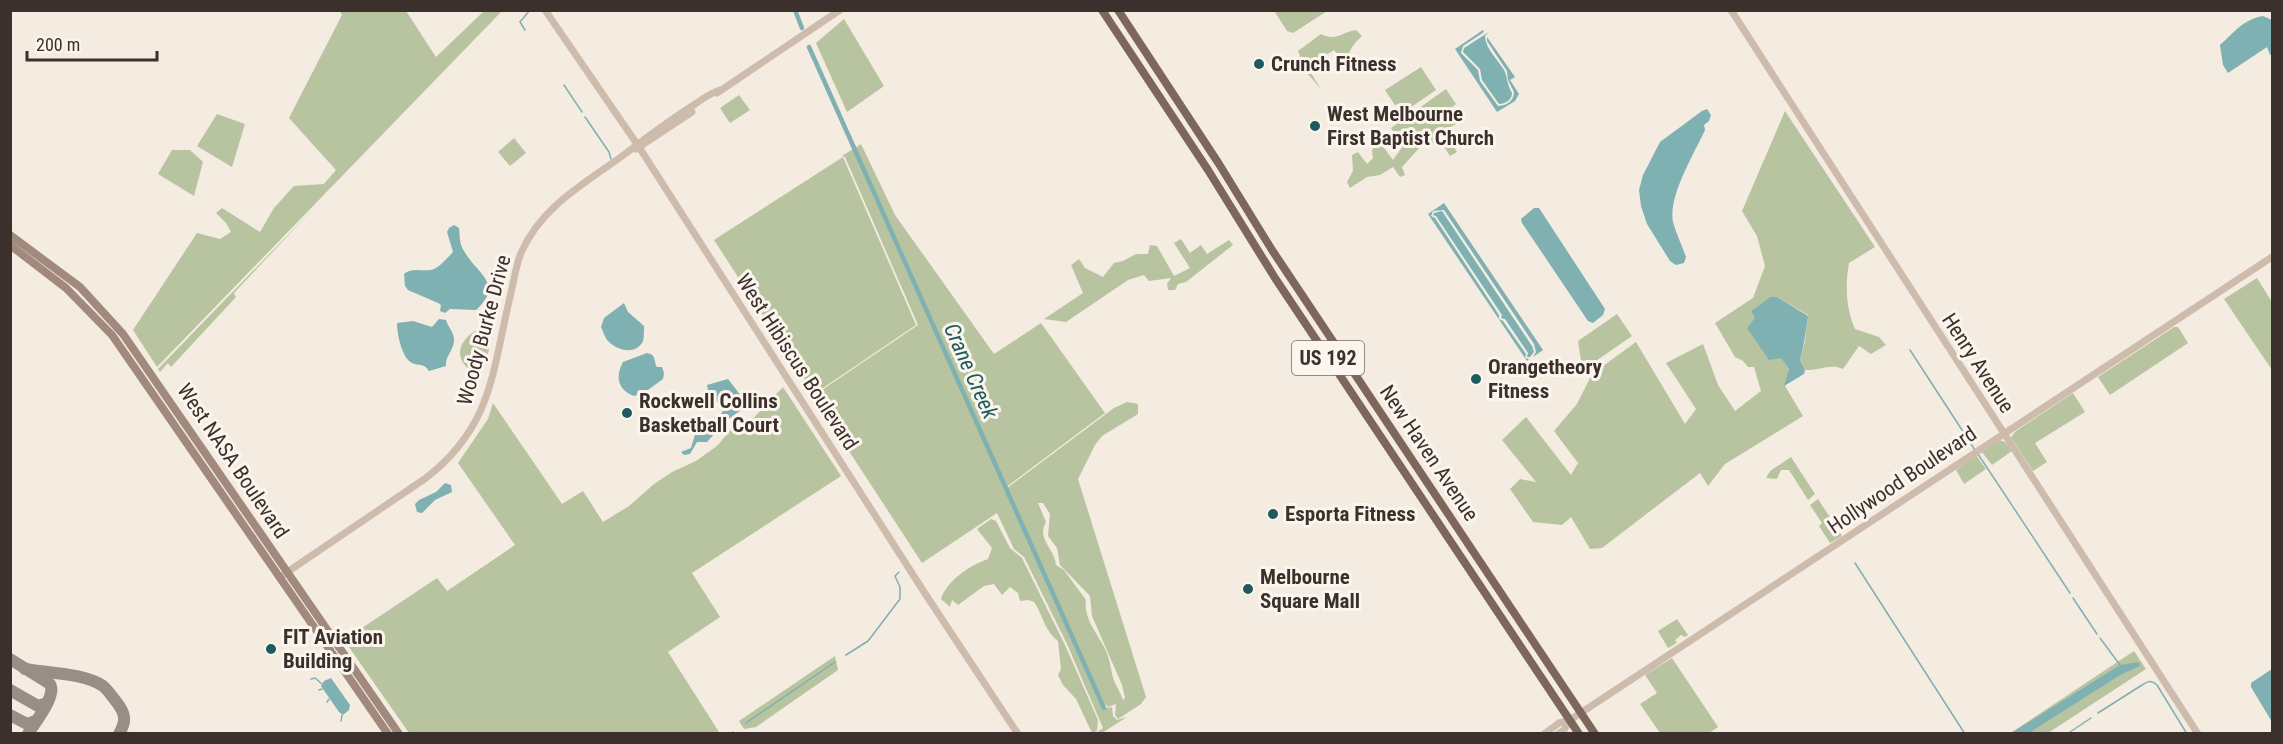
<svg xmlns="http://www.w3.org/2000/svg" width="2283" height="744" viewBox="0 0 2283 744" font-family="'Roboto Condensed',sans-serif">
<style>
.green{fill:#b8c4a0;fill-rule:evenodd}
.water{fill:#7fb0b2}
.lines{fill:none;stroke-linecap:round;stroke-linejoin:round}
.stream{stroke:#7fb0b2;stroke-width:1.5}
.canal{stroke:#7fb0b2;stroke-width:4.5}
.taxiway{stroke:#988e86;stroke-width:12}
.tertiary{stroke:#cdbbac;stroke-width:7}
.secondary{stroke:#a18a7d;stroke-width:8}
.primary{stroke:#7d675c;stroke-width:8}
.poi-dot{fill:#1f5a5e;stroke:#fbf5ee;stroke-width:2}
.labels{text-anchor:middle;dominant-baseline:central;stroke-width:6;stroke-linejoin:round;paint-order:stroke}
.shield{fill:#fbf5ee;stroke:#756b66;stroke-width:1.5}
.shield-label{font-size:20px;font-weight:bold;fill:#3b302b}
.poi-label{font-size:21px;font-weight:bold;fill:#3b302b;stroke:#fbf5ee;text-anchor:start}
.street-label{font-size:21px;fill:#3b302b;stroke:#fbf5ee}
.water-label{font-size:22px;font-style:italic;fill:#1f5a5e;stroke:#fbf5ee}
</style>
<rect width="100%" height="100%" fill="#f4ebe1"/>
<g class="green">
<path d="M340,11H406L436,57L484,11H502L157,367L133,330L197,233L220,239L231,232L226,223L216,213L222,208L260,232L274,208L294,186L324,184L336,170L289,118L342,15Z"/>
<path d="M1278,11V10L1327,11L1293,33L1287,31L1275,12Z"/>
<path d="M844,19L884,86L847,112L816,43Z"/>
<path d="M1356,30L1362,36C1352,45 1346,54 1347,68L1334,50L1307,67L1321,89L1307,73L1298,51L1321,34C1336,42 1342,32 1356,30Z"/>
<path d="M1421,67L1436,90L1404,112L1399,104L1395,105L1385,90Z"/>
<path d="M1446,89L1456,104L1447,111L1456,124L1444,131L1457,152L1450,156L1441,142L1422,145L1402,167L1405,175L1400,177L1393,167L1380,175L1367,177L1350,188L1347,182L1353,171L1352,155L1358,152L1367,164L1373,158L1372,150L1376,145L1381,144L1393,160L1403,146L1391,128Z"/>
<path d="M739,95L750,110L730,123L720,108Z"/>
<path d="M1785,111L1875,247L1849,263C1845,286 1846,308 1855,329L1879,337L1886,345L1871,354L1859,346L1843,369C1830,363 1819,371 1805,370L1800,360L1805,341L1808,315L1777,297H1770L1751,311L1789,369L1785,386L1803,416L1725,464L1708,486L1700,473L1602,548L1590,549L1571,517L1562,525L1533,522L1510,489L1520,479L1536,482L1502,440L1526,417L1571,475L1578,463L1554,431L1577,404L1592,374L1636,342L1685,424L1696,409L1666,363L1703,344L1718,385L1735,411L1761,391L1754,367H1748L1743,361L1735,357L1715,323L1753,298L1765,266L1757,236L1742,211Z"/>
<path d="M217,114L245,124L232,167L197,146Z"/>
<path d="M514,138L526,153L510,166L498,152Z"/>
<path d="M861,144L895,215L994,354L1041,323L1105,413L1005,488L1102,704L1107,708L1112,707L1113,716L1117,720L1127,717L1102,733H1096L1103,728L1067,644L1024,557L1014,549L997,513L922,563L813,396L918,325L845,157L842,156Z"/>
<path d="M172,150H190L203,162L194,196L158,174Z"/>
<path d="M843,157L916,325L814,394L714,240Z"/>
<path d="M313,209L234,293L236,297L171,367L168,363L160,372L158,369Z"/>
<path d="M1181,239L1190,253L1201,245L1207,254L1229,240L1233,245L1186,282L1178,284L1175,290H1168L1167,284L1171,278L1149,281L1144,275L1128,280L1066,322L1044,319L1083,293L1071,265L1079,259L1085,268L1103,277L1114,263L1123,261L1136,254H1148L1150,245L1157,246L1174,276L1190,268L1174,243Z"/>
<path d="M2257,278L2272,302V370L2224,299Z"/>
<path d="M1617,314L1632,336L1587,367L1581,361L1578,341Z"/>
<path d="M2174,327H2178L2188,343L2110,395L2098,377Z"/>
<path d="M475,331L483,336L481,341L490,345L485,366L479,375C456,365 453,345 475,331Z"/>
<path d="M783,387L841,476L692,573L720,617L668,652L719,732L717,734L409,733L344,640L437,578L447,591L515,545L458,463L488,419L493,403L562,504L583,491L603,522L629,506L654,484L672,472L696,461L717,446L735,425L745,427Z"/>
<path d="M2073,393L2085,412L2035,443L2047,462L2033,471L2011,437L2016,431Z"/>
<path d="M1127,402L1138,404V414L1102,436L1095,445L1078,479L1146,697L1141,704L1118,719L1115,715L1116,704L1108,707L1104,703L1007,488L1114,408ZM1038,503H1043L1050,514L1048,536L1057,548L1060,565L1090,596L1092,616L1122,685L1125,698L1123,700C1121,694 1118,689 1115,683C1111,674 1111,662 1106,651C1099,635 1083,619 1086,600L1064,570L1056,565C1055,549 1036,539 1046,522Z"/>
<path d="M1999,440L2005,442L2012,451L1992,465L1982,452Z"/>
<path d="M1976,455L1986,469L1964,484L1956,470Z"/>
<path d="M1791,457L1815,494L1808,500L1789,470H1781L1777,479L1766,478L1770,471Z"/>
<path d="M1818,499L1842,536L1830,543L1819,526L1822,523L1810,505Z"/>
<path d="M991,519L996,521L1010,548L1022,558L1065,645L1098,720L1097,731L1092,733L1076,699L1063,685L1058,675L1061,669L1058,641C1044,630 1043,615 1034,602L1028,600L1020,601L1018,593L1010,587L1002,595L994,584L984,586L958,605L952,600L950,607L941,599C947,580 971,565 988,559L992,548L977,529Z"/>
<path d="M1677,619L1688,635L1685,637L1681,635L1675,640L1677,643L1668,648L1658,631Z"/>
<path d="M2134,651L2146,669L2048,733L2009,734Z"/>
<path d="M835,656L838,670L756,727L744,729L739,721Z"/>
<path d="M1672,658L1718,727L1709,733H1660L1640,704L1657,693L1645,675Z"/>
</g>
<g class="water">
<path d="M2263,16L2272,20V54L2270,55L2267,47L2228,73L2223,65L2220,45C2235,32 2242,20 2263,16Z"/>
<path d="M1483,30L1484,32L1463,46L1461,53L1478,70L1480,81L1498,106C1506,106 1514,101 1514,92L1508,80L1507,71L1487,41V37L1515,77L1510,80L1519,94L1515,101L1497,112L1455,49Z"/>
<path d="M1489,32L1485,36C1485,48 1498,60 1504,70C1508,77 1506,83 1512,93C1512,100 1505,104 1499,104L1482,80L1480,69L1463,52L1464,48Z"/>
<path d="M1707,109L1711,115L1709,121L1704,125L1705,130C1694,154 1668,196 1673,222C1676,234 1682,245 1686,257L1684,263L1676,265L1670,261L1647,224L1641,206L1639,190L1643,175L1660,142L1702,111Z"/>
<path d="M1444,203L1543,350L1533,357L1536,352L1534,344L1444,210L1433,211L1431,216L1435,218L1499,315V319L1503,321L1526,354L1525,358L1529,359L1527,361L1428,214Z"/>
<path d="M1539,208L1605,309L1603,315L1593,323L1588,321L1522,223L1521,219L1534,208Z"/>
<path d="M1442,211L1532,346L1534,352L1530,357H1527L1528,353L1505,319L1501,318L1502,315L1436,216L1433,215L1434,213Z"/>
<path d="M454,225L459,228C460,236 459,244 464,251C477,274 505,284 476,310L450,309L445,313L440,311L441,305L438,303L408,290L405,286L404,274C413,266 424,273 434,269C441,266 447,258 453,252L447,232L449,228Z"/>
<path d="M1770,297H1777L1808,316C1806,331 1804,345 1800,360L1805,370L1804,374L1784,386L1789,369L1781,358L1769,360L1747,328L1755,318L1751,311Z"/>
<path d="M624,303L628,312L644,326C644,330 644,337 643,341C636,356 616,350 608,341C605,338 603,331 601,327L604,318Z"/>
<path d="M439,319L446,320C448,327 453,331 454,338C455,350 445,355 446,366L429,371C424,363 420,366 412,363C402,358 397,334 397,323L413,321L432,327Z"/>
<path d="M647,353C657,355 653,360 657,367H662L664,373L663,379L645,392L634,396C618,390 615,377 623,362Z"/>
<path d="M728,379L745,401L744,408L726,421L707,442H697L690,454L684,455L681,452L691,448L696,431L714,419L715,416L721,414L725,408L723,402L718,403L708,390L707,385Z"/>
<path d="M445,483L451,485L452,492L435,500L422,513L417,512L415,504L419,500L436,492Z"/>
<path d="M2139,662L2140,666L2120,675L2029,733H2011L2120,665Z"/>
<path d="M2272,669V722L2251,687V683Z"/>
<path d="M331,678L350,705L349,710L343,715L339,712L321,686L324,681Z"/>
</g>
<g class="lines">
<g class="stream">
<path d="M525,30L520,22L530,10"/>
<path d="M564,85L582,112"/>
<path d="M585,117L609,152L611,159"/>
<path d="M1910,350L1975,450"/>
<path d="M1978,454L2070,593"/>
<path d="M1855,563L1965,734"/>
<path d="M2073,598L2097,634"/>
<path d="M2100,638L2120,665"/>
<path d="M846,655L868,641L900,599V587L895,576L899,572"/>
<path d="M311,679L315,678L322,684"/>
<path d="M319,690L322,689"/>
<path d="M327,702L329,699"/>
<path d="M2098,713L2142,685C2148,681 2151,680 2157,685L2187,734"/>
<path d="M341,721L342,715"/>
<path d="M746,723L835,662"/>
<path d="M730,734L733,732"/>
<path d="M2067,734L2091,718"/>
</g>
<g class="canal">
<path d="M795,10L802,28"/>
<path d="M809,47L1104,708"/>
</g>
<g class="taxiway">
<path d="M10,659L50,684C57,696 35,722 28,734"/>
<path d="M25,669C47,673 84,673 103,686C109,691 113,698 118,704C126,715 126,722 119,734"/>
<path d="M10,690L38,706L47,703"/>
<path d="M10,715L27,724L35,721"/>
</g>
<g class="tertiary">
<path d="M545,10L639,147L926,595L1018,734"/>
<path d="M1731,10L2198,734"/>
<path d="M717,93L840,10"/>
<path d="M636,149L692,112"/>
<path d="M280,577L426,478C494,425 492,370 511,293C514,280 516,265 521,253C541,206 587,182 625,154C647,137 669,121 692,106C701,100 710,93 720,90"/>
<path d="M1544,734L1559,723L1570,720L2272,257"/>
<path d="M1558,734L1564,730L1570,720"/>
</g>
<g class="secondary">
<path d="M10,235L80,287L123,334L399,734"/>
<path d="M10,245L66,288L112,335L388,734"/>
</g>
<g class="primary">
<path d="M1102,10L1208,170L1275,278L1579,734"/>
<path d="M1118,10L1219,164L1272,250L1595,734"/>
</g>
</g>
<g class="poi-dot">
<circle cx="1259" cy="64" r="6"/>
<circle cx="1315" cy="126" r="6"/>
<circle cx="1476" cy="379" r="6"/>
<circle cx="627" cy="413" r="6"/>
<circle cx="1273" cy="514" r="6"/>
<circle cx="1248" cy="589" r="6"/>
<circle cx="271" cy="649" r="6"/>
</g>
<g class="labels">
<rect class="shield" x="1292" y="341" width="72" height="34" rx="4.5"/>
<g class="shield-label">
<text x="1328" y="358">US 192</text>
</g>
<g class="poi-label">
<text x="1271" y="64">Crunch Fitness</text>
<text x="1327" y="114">West Melbourne<tspan x="1327" dy="24">First Baptist Church</tspan></text>
<text x="1488" y="367">Orangetheory<tspan x="1488" dy="24">Fitness</tspan></text>
<text x="639" y="401">Rockwell Collins<tspan x="639" dy="24">Basketball Court</tspan></text>
<text x="1285" y="514">Esporta Fitness</text>
<text x="1260" y="577">Melbourne<tspan x="1260" dy="24">Square Mall</tspan></text>
<text x="283" y="637">FIT Aviation<tspan x="283" dy="24">Building</tspan></text>
</g>
<g class="street-label">
<text transform="translate(484 330) rotate(-75)">Woody Burke Drive</text>
<text transform="translate(797 362) rotate(57)">West Hibiscus Boulevard</text>
<text transform="translate(1978 363) rotate(57)">Henry Avenue</text>
<text transform="translate(1429 453) rotate(56)">New Haven Avenue</text>
<text transform="translate(233 461) rotate(56)">West NASA Boulevard</text>
<text transform="translate(1902 480) rotate(-34)">Hollywood Boulevard</text>
</g>
<g class="water-label">
<text transform="translate(971 371) rotate(66)">Crane Creek</text>
</g>
</g>
<rect width="2283" height="744" fill="none" stroke="#3b302b" stroke-width="24"/>
<path d="M27 51v9h130v-9" fill="none" stroke="#3b302b" stroke-width="3"/>
<text x="36" y="51" font-size="18" fill="#3b302b" stroke="#fbf5ee" stroke-width="4.5" paint-order="stroke">200 m</text>
</svg>
